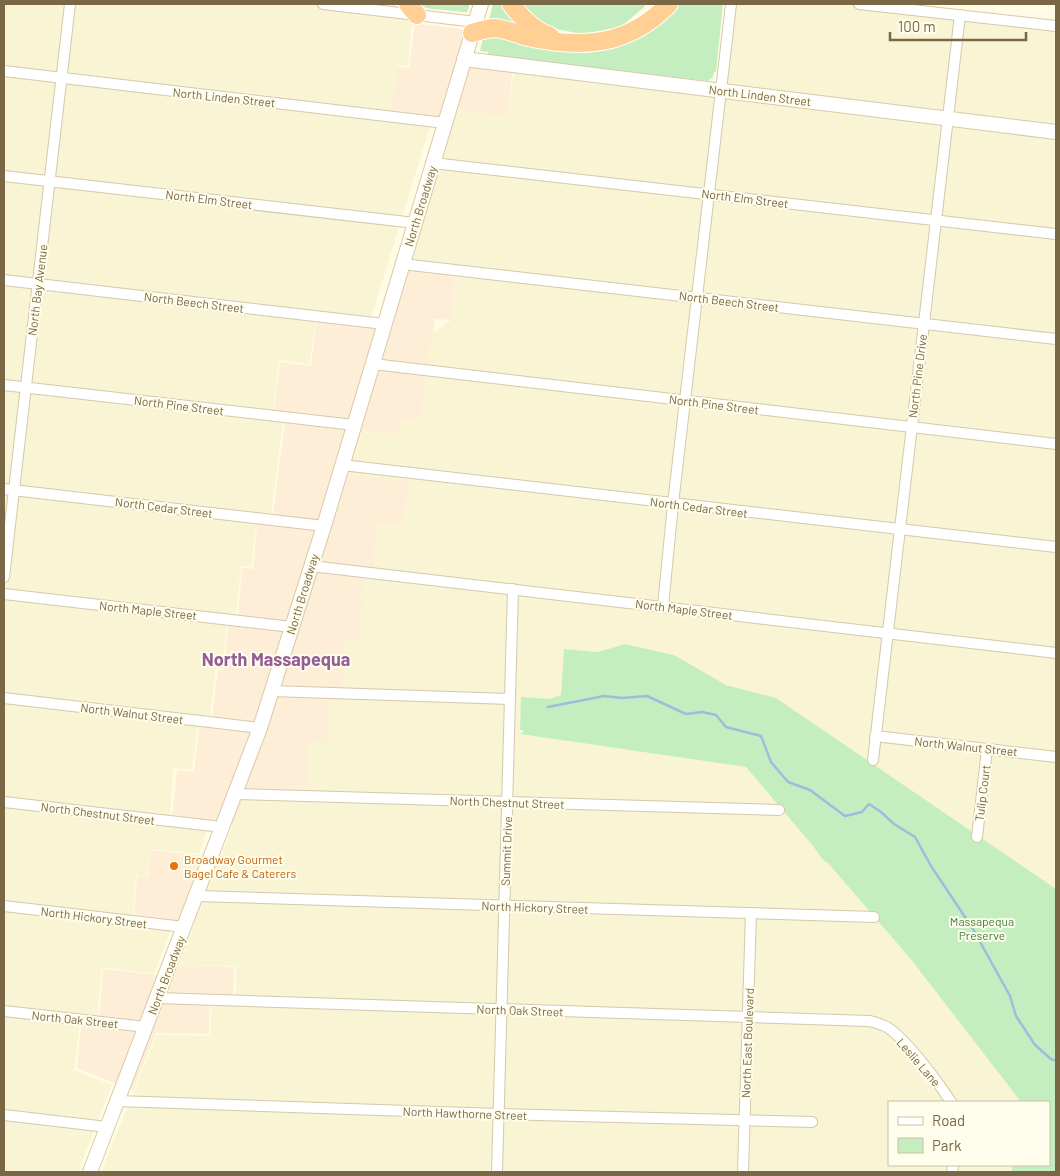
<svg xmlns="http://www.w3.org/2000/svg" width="1060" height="1176" viewBox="0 0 1060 1176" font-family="Barlow,sans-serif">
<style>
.residential{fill:#f9f4d3}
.commercial{fill:#ffeed7}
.green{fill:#c5eec0}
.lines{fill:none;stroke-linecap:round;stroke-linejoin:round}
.stream{stroke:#9abfdd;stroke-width:2.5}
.street-casing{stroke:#d4c9aa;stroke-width:12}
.secondary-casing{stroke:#d7caa8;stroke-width:16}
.highway-casing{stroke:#fff;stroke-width:20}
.street{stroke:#fff;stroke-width:10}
.secondary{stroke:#fff;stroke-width:14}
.highway{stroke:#ffcf94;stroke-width:18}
.food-dot{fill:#e8710a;stroke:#fffdec;stroke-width:2}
.labels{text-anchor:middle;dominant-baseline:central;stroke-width:4;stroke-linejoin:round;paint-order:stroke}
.street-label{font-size:12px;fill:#7a6746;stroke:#fffdec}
.food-label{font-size:12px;fill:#c56008;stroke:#fffdec;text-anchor:start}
.park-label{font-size:12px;fill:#3c813c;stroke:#fffdec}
.district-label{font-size:18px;font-weight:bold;fill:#945d97;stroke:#fffdec}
</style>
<rect width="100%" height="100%" fill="#fffce3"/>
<g class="residential">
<path d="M4,4H384L396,5L398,19L412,20L408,66L398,65L391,120L430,126L371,318L318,311L309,364L279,360L273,413L284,415L271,514L258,513L251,567L241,566L236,615H228L222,669L216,668L210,717L199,716L192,770L173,768L170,819L209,823L199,854L150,849L147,877L136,875L133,917L174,922L154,974L102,967L97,1017L81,1016L74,1070L112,1085L78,1172H4Z"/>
<path d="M727,4H908L1056,21V901L625,644L598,652L564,649L561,700L521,697L520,734L746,767L850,868L908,956L1021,1102H889V1165H1019L1017,1172H101L157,1035L210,1036L212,999L236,998V966L179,965L246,790L307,792V742H327V700H343L344,640H361L363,577L372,578L377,523L402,526L348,474L362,431L399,435L402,420L429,355L432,334L451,320L455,277L406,271L456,110L507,116L516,59L717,84Z"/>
</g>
<g class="commercial">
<path d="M415,23L476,31L472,63L513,69L507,117L457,110L452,123L391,115L398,67L409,68Z"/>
<path d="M406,271L455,277L451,320L435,319L433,334H432L420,421L402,420L400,435L362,431L348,474L408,482L403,526L377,523L372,578L363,577L361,640H344L343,700H327V742H307V792L247,790L234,824L172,818L177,770L194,772L200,717L212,718L218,670H223L229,616H238L242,568L253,569L258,514L273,515L286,414L274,412L280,362L311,366L318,311L390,320Z"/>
<path d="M150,850L219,857L195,924L134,916L137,876L148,877Z"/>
<path d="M179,965L234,967L233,998L210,997L209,1034L156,1033L133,1091L77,1068L82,1017L99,1019L103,969L174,977Z"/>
</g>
<g class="green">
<path d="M420,4H470L467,12H463L426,8Z"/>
<path d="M493,4H507L521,25L488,23Z"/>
<path d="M518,4H646L644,7L621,27L582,34L545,27Z"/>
<path d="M675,4H723L716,72H714L713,77L708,81L488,56V52L480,51L483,38L497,33L558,50L587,53L607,50L641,35Z"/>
<path d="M625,644L674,655L726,685L776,698L1056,889V1172H1012L1013,1165H1049V1102H1021L909,957L828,863L824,861L813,846L746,767L520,734L524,731L520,730L521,697L550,699L561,695L564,649L598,652Z"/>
</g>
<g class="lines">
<path class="stream" d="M548,707L604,696L622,698L647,696L686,714L702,712L716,715L726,727L761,736L771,762L788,782L810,790L845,816L862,812L869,804L881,812L894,824L915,837L931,866L973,929L1010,996L1016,1016L1035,1045L1051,1059L1056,1061"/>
<defs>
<g id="street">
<path d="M323,4L476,22"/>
<path d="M859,4L1056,26"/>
<path d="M4,71L445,123"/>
<path d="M433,163L1056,234"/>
<path d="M4,176L415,223"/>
<path d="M402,264L1056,339"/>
<path d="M4,280L384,324"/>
<path d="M373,364L1056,444"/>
<path d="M4,385L354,425"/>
<path d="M342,465L1056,547"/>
<path d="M4,489L324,526"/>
<path d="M311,566L1056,653"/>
<path d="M4,577L70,4"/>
<path d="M4,594L292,627"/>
<path d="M663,606L673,504L731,4"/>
<path d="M272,691L510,699"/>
<path d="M4,698L260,728"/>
<path d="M875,736L1056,757"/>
<path d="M873,760L960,15"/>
<path d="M235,794L779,810"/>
<path d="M4,802L222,827"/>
<path d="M977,837L987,749"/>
<path d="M196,896L874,917"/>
<path d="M4,906L184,927"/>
<path d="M157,998L869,1021C875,1022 881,1024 887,1027C907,1040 938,1082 951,1102"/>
<path d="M4,1011L146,1027"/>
<path d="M117,1101L498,1114L812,1122"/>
<path d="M4,1115L107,1127"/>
<path d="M497,1172L513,589"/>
<path d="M743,1172L751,913"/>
<path d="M952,1172L953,1165"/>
</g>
<g id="secondary">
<path d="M464,59L1056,132"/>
<path d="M90,1172L260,728L324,526L481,4"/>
</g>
<g id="highway">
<path d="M408,4L417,15"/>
<path d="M511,4C521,17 534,31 550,36"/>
<path d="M472,33C479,31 488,28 495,28C506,29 517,34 528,37C583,49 628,46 669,4"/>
</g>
</defs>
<use href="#street" class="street-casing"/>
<use href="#secondary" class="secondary-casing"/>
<use href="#highway" class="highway-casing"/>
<use href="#street" class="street"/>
<use href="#secondary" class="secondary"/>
<use href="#highway" class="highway"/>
</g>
<circle class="food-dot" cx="174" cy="866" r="5"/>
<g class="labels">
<g class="street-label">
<text transform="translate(760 95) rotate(7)">North Linden Street</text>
<text transform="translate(224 97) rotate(6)">North Linden Street</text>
<text transform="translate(745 198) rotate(7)">North Elm Street</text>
<text transform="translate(209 199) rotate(7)">North Elm Street</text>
<text transform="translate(420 206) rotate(-73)">North Broadway</text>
<text transform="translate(37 290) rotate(-83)">North Bay Avenue</text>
<text transform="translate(729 301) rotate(7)">North Beech Street</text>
<text transform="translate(194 302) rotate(7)">North Beech Street</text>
<text transform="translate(917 376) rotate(-83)">North Pine Drive</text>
<text transform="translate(714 404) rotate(7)">North Pine Street</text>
<text transform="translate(179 405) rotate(7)">North Pine Street</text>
<text transform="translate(164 507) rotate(7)">North Cedar Street</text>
<text transform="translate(699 507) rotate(7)">North Cedar Street</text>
<text transform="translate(302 594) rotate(-73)">North Broadway</text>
<text transform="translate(684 609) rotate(7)">North Maple Street</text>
<text transform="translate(148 610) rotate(6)">North Maple Street</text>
<text transform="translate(132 713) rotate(7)">North Walnut Street</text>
<text transform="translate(966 746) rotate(6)">North Walnut Street</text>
<text transform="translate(982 793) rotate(-83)">Tulip Court</text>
<text transform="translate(507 802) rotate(2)">North Chestnut Street</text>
<text transform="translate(98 813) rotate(7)">North Chestnut Street</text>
<text transform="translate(506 851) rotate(-88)">Summit Drive</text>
<text transform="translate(535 907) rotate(2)">North Hickory Street</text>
<text transform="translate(94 917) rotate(7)">North Hickory Street</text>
<text transform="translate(166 975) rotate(-69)">North Broadway</text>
<text transform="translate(520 1010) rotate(2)">North Oak Street</text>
<text transform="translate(75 1019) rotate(6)">North Oak Street</text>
<text transform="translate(747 1043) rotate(-88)">North East Boulevard</text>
<text transform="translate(919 1062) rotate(49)">Leslie Lane</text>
<text transform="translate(465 1113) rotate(2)">North Hawthorne Street</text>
</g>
<g class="food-label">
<text x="184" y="859">Broadway Gourmet<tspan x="184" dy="14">Bagel Cafe &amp; Caterers</tspan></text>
</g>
<g class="park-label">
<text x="982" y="921">Massapequa<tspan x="982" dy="14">Preserve</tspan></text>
</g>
<g class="district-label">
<text x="276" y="659">North Massapequa</text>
</g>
</g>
<rect width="1060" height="1176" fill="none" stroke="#7a6746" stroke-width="10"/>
<rect x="888" y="1101" width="162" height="65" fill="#fffdec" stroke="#cac1aa"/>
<rect x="898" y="1117" width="25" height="8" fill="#ffffff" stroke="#cac1aa"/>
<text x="932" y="1126" font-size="15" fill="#7a6746">Road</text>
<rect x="898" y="1138" width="25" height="15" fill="#c5eec0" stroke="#cac1aa"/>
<text x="932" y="1151" font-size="15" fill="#7a6746">Park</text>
<path d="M890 32v8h136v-8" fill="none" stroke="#7a6746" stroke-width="2.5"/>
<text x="898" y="32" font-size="15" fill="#7a6746" stroke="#fffdec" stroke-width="4" paint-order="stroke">100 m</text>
</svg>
